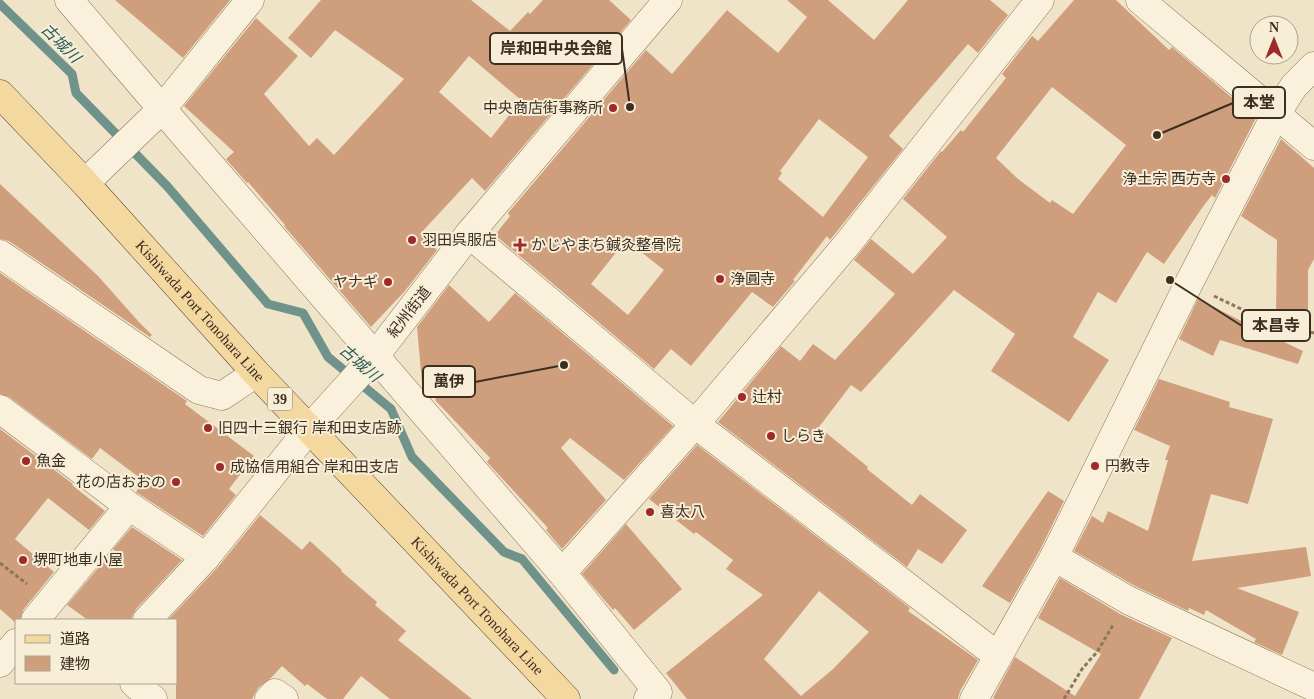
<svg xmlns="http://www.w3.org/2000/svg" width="1314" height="699" viewBox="0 0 1314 699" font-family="'Times New Roman','Noto Sans JP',serif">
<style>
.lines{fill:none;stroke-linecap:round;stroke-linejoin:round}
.stream{stroke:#6f938a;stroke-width:9}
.building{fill:#cf9f7d;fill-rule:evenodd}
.minor-casing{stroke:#8d765c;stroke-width:29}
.major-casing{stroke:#5b4430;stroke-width:29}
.path{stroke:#8d765c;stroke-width:3;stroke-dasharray:4 2.5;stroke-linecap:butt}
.minor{stroke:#faf1dc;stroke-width:28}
.major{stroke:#f3d9a0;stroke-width:28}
.poi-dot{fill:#9e2a2b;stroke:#f7eed8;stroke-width:2}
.labels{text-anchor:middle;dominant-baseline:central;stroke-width:4;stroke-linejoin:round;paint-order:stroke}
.shield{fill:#f7eed8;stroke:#756857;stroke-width:1}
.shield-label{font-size:14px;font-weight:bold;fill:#3d2e20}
.poi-label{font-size:15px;fill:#3d2e20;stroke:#f7eed8;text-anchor:start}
.street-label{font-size:15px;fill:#3d2e20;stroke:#f7eed8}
.water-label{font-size:16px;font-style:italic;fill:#2f5d5a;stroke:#f7eed8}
.leader{fill:none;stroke:#3d2e20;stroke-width:2}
.callout-dot{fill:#3d2e20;stroke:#f7eed8;stroke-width:2}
.callout{fill:#f7eed8;stroke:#3d2e20;stroke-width:2}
.callout-label{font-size:16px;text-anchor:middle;font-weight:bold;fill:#3d2e20}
</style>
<rect width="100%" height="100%" fill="#f0e4c8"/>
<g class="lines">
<path class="stream" d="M0,4L72,74L76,93L167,186L268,304L303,313L328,357L391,409L412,457L504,552L522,559L614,670"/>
</g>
<g class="building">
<path d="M115,0H230L183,58Z"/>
<path d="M321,0H471L510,31L528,12L530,14L543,0H609L631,20L485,191L472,178L420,234L437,250L404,292L371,327L284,226L285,225L248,182L247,183L226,159L234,152L184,106L256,18L298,56L264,94L309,146L317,138L334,155L404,79L335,30L311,58L288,38ZM469,56L521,100L491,138L439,92Z"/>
<path d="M787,0H828L874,40L908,0H990L1008,15L978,53L968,44L889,136L903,149L830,240L827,236L793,280L795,281L773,307L752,292L691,366L671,349L654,369L495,235L510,216L508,213L646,50L672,74L727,10L778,53L807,17ZM819,119L868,157L823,217L778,179L782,173L780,171ZM626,240L664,270L628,315L591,284Z"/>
<path d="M1074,0H1116L1169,50L1172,47L1256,118L1215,198L1212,195L1202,208L1164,264L1147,252L1116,303L1098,292L1073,337L1109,360L1069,422L991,371L1015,334L954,290L861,392L851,385L819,427L868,467L867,469L912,505L920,494L967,530L942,564L918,549L907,567L718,422L781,346L800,361L813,344L835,360L895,294L854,260L871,239L913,274L947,237L903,199L941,151L942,152L961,130L963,132L1006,78L1002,74L1032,36L1038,41ZM1052,87L1126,145L1073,214L1052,200L1050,203L1018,179L996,158Z"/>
<path d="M1281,139L1314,168V259L1308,270V314H1276L1277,240L1241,216Z"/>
<path d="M0,184L98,276L138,321L152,335L150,337L9,241L0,239Z"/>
<path d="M0,273L187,401L185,404L254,456L229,489L236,495L203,536L136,492L144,481L100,448L92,459L9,397L0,394Z"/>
<path d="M449,285L489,322L515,293L673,426L624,480L570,438L561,448L606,500L562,549L546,530L548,528L487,462L490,458L435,400L436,399L422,383L417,327Z"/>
<path d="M1198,299L1259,330L1261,324L1285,331L1282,341L1303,351L1298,364L1220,340L1213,356L1179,339Z"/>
<path d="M1159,379L1230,402L1229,407L1273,419L1248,504L1211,494L1192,561L1306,547L1311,576L1237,588L1299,612L1282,655L1254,642L1256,639L1206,610L1204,615L1189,608L1188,611L1135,586L1074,551L1092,516L1103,523L1108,511L1148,531L1168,460H1165L1170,446L1134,430Z"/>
<path d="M0,429L73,484L72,485L105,511L89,530L48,498L15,539L54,572L23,610L20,620H16V623L0,609Z"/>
<path d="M697,445L910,608L908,611L978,660L960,691L958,699H687L666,673L763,595L726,569L733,560L696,532L694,534L649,499ZM819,591L869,632L833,669L801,696L764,659Z"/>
<path d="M1048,491L1064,501L1040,550L1010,603L982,586Z"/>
<path d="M260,515L302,550L310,541L342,570L341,571L377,602L375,605L406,631L398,640L472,699H390L361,676L343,699H327L307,684L305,686L282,666L271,678L258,688L252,699H176V620H168L218,567Z"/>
<path d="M626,524L682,589L634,630L615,608L613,610L582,574Z"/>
<path d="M132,527L182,560L136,609L132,616V620H88L67,605L99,567L115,551L113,549Z"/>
<path d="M1060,578L1120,614L1172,638L1139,699H995L993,698L1015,657L1075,696L1101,654L1038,618Z"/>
</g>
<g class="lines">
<defs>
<g id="minor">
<path d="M69,0L162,109L562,573L658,692L648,699"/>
<path d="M1140,0L1314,146"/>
<path d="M85,183L162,109L250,0"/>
<path d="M469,234L695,424L998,656"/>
<path d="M0,254L199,390L222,396L256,373"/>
<path d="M0,409L129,506L206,557"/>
<path d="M1054,557L1128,600L1314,687"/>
<path d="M562,573L695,424L849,242L1040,0"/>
<path d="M35,620L129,506"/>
<path d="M147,620L206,557L309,429L375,356L469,234L668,0"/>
<path d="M0,663L16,643"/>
<path d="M134,683L153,699"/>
<path d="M269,699L275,693L284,699"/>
<path d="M974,699L1054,557L1189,283L1276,114L1294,86L1314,66"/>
</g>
<g id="major">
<path id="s1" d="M0,94L85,183L256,373L566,699"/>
</g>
</defs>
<use href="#minor" class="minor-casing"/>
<use href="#major" class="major-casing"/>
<g class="path">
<path d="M1214,296L1262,319L1314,333"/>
<path d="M0,563L27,584"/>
<path d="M1064,699L1082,669L1097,652L1113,625"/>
</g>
<use href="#minor" class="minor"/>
<use href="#major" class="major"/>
</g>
<g class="poi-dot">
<circle cx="613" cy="108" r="5"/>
<circle cx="1226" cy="179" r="5"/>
<circle cx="412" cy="240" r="5"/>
<path d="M517.5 237.5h5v5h5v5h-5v5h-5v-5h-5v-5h5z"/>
<circle cx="720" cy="279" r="5"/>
<circle cx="388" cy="282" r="5"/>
<circle cx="742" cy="397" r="5"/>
<circle cx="208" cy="428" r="5"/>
<circle cx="771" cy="436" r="5"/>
<circle cx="26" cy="461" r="5"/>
<circle cx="1095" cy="466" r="5"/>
<circle cx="220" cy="467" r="5"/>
<circle cx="176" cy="482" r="5"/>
<circle cx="650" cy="512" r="5"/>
<circle cx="23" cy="560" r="5"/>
</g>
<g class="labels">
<rect class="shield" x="267.5" y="387.5" width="25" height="23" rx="4"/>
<g class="shield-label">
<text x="280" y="399">39</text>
</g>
<g class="poi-label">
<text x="603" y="108" text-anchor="end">中央商店街事務所</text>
<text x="1216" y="179" text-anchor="end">浄土宗 西方寺</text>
<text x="422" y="240">羽田呉服店</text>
<text x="531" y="245">かじやまち鍼灸整骨院</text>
<text x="730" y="279">浄圓寺</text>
<text x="378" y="282" text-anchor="end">ヤナギ</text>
<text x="752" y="397">辻村</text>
<text x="218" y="428">旧四十三銀行 岸和田支店跡</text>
<text x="781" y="436">しらき</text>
<text x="36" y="461">魚金</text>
<text x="1105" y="466">円教寺</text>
<text x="230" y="467">成協信用組合 岸和田支店</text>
<text x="166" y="482" text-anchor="end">花の店おおの</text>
<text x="660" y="512">喜太八</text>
<text x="33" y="560">堺町地車小屋</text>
</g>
<g class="street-label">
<text stroke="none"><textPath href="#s1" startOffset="295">Kishiwada Port Tonohara Line</textPath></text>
<text transform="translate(409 312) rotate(-52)">紀州街道</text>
<text stroke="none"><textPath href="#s1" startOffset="700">Kishiwada Port Tonohara Line</textPath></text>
</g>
<g class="water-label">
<text transform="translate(61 43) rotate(45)">古城川</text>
<text transform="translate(360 363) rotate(41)">古城川</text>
</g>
</g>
<path class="leader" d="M630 107L622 49M1157 135L1233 103M1170 280L1242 326M564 365L475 382"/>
<g class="callout-dot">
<circle cx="630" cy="107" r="5"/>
<circle cx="1157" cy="135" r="5"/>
<circle cx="1170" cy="280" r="5"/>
<circle cx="564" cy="365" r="5"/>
</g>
<g class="callout">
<rect x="490" y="33" width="132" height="31" rx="5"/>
<rect x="1233" y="87" width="52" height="31" rx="5"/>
<rect x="1242" y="310" width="68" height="31" rx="5"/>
<rect x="423" y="366" width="52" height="31" rx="5"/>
</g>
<g class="callout-label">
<text x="556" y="54">岸和田中央会館</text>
<text x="1259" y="108">本堂</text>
<text x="1276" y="331">本昌寺</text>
<text x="449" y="387">萬伊</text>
</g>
<rect x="15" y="619" width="162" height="65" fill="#f7eed8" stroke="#ada18e"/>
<rect x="25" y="635" width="25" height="8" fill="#f3d9a0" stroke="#ada18e"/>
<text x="60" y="644" font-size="15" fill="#3d2e20">道路</text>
<rect x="25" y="656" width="25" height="15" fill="#cf9f7d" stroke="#ada18e"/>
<text x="60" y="669" font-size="15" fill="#3d2e20">建物</text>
<g transform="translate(1274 40)"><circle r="24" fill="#f7eed8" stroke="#ada18e"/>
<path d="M0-4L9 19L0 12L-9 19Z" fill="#9e2a2b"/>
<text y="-8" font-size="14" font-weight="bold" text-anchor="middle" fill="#3d2e20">N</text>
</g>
</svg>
